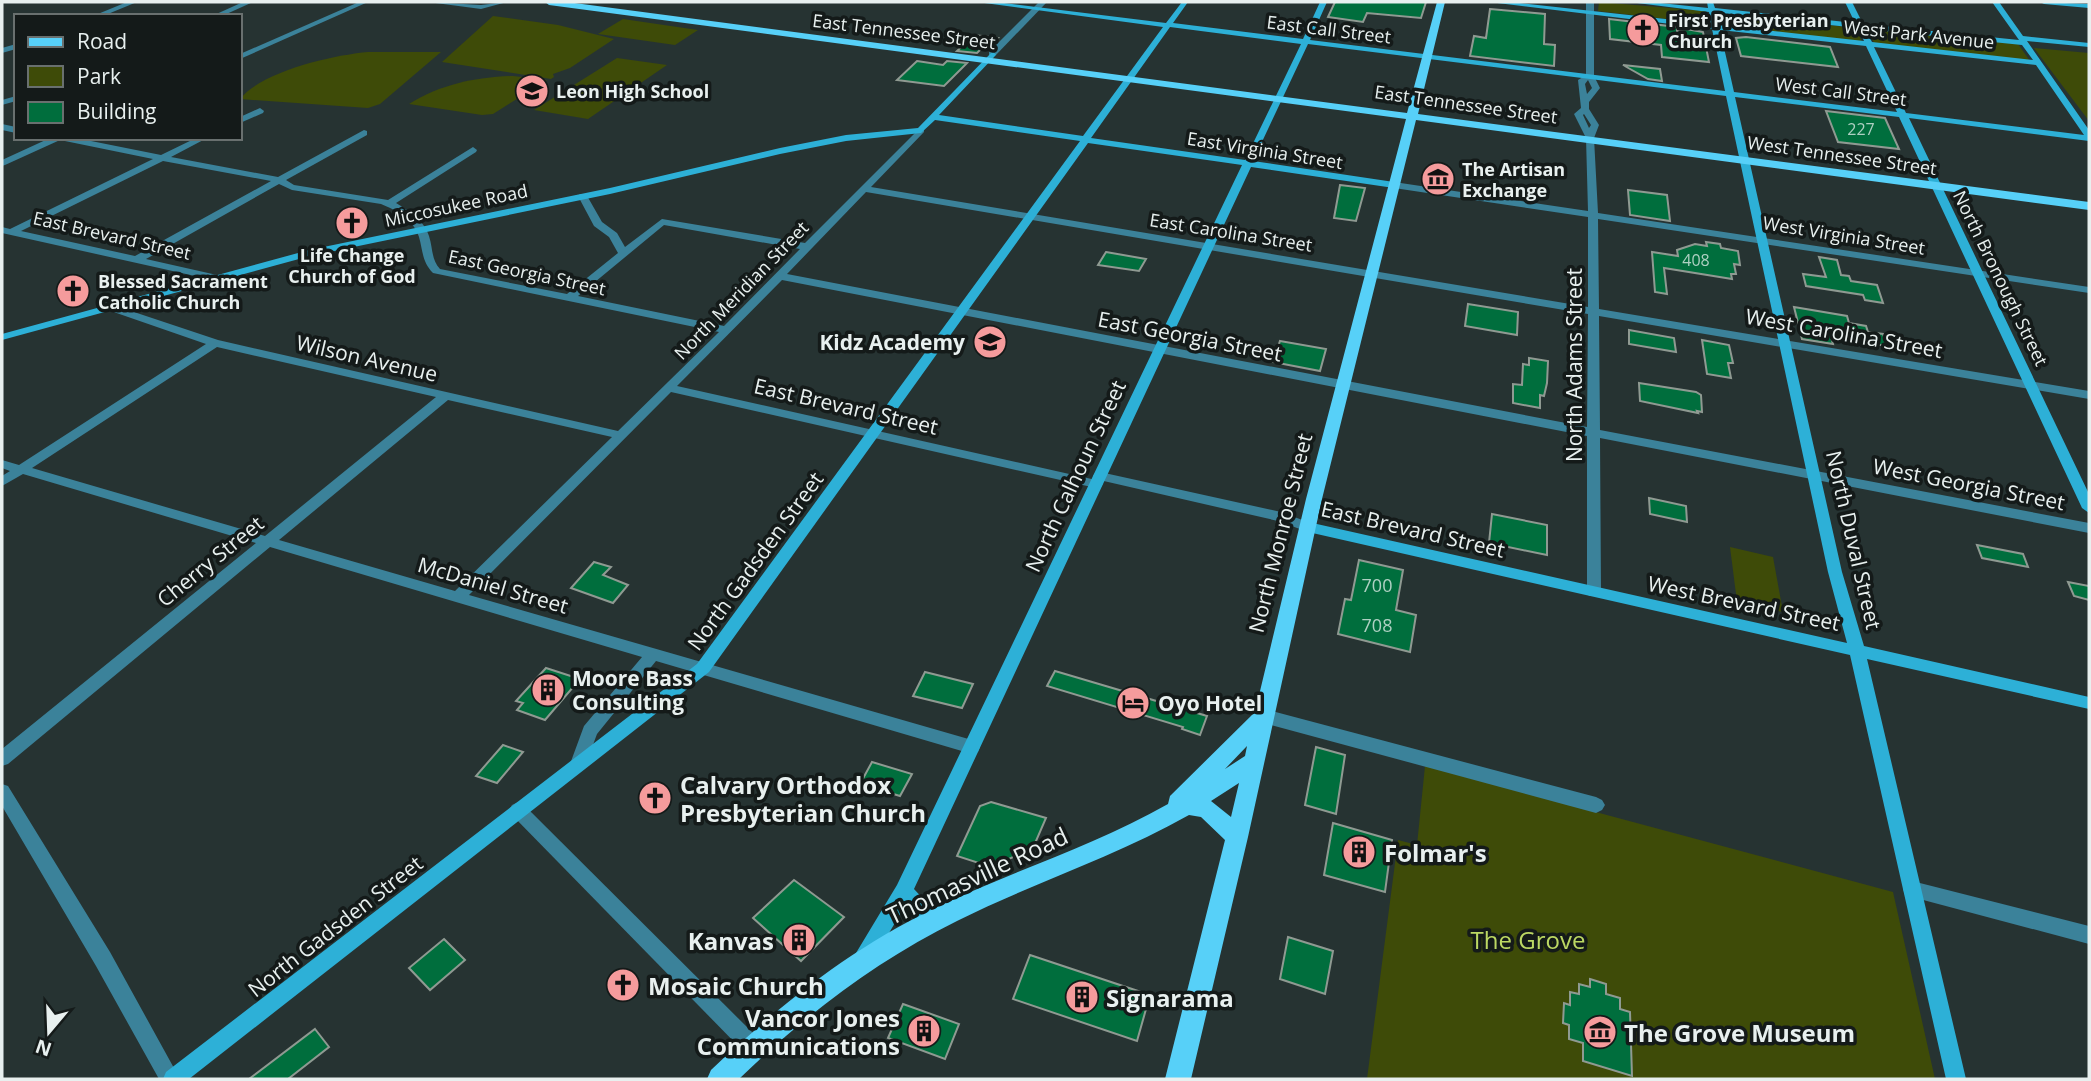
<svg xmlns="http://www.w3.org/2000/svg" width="2091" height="1081" viewBox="0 0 2091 1081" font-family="'Open Sans',sans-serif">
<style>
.green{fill:#3e4b08}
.building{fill:#006e3d;stroke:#8f9a92;stroke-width:2}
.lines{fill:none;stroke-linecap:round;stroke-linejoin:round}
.street{fill:#3b829a;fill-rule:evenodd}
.secondary{fill:#2db0d7;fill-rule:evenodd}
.primary{fill:#57d0f8;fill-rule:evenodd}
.labels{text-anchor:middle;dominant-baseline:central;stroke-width:7;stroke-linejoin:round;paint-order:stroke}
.far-number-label{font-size:16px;fill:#aed0c2}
.far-poi-label{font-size:18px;font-weight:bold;fill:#e8f0ef;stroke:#141a19;text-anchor:start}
.far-street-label{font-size:18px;fill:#e8f0ef;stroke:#141a19}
.number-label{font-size:18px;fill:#aed0c2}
.street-label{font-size:21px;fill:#e8f0ef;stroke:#141a19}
.poi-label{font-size:21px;font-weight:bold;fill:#e8f0ef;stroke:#141a19;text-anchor:start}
.near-poi-label{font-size:24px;font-weight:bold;fill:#e8f0ef;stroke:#141a19;text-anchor:start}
.near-street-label{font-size:24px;fill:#e8f0ef;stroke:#141a19}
.near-park-label{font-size:24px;fill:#bcd863;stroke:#141a19}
</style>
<rect width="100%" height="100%" fill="#263332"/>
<g class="green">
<path d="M1599,2L1706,11L1709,24L1598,11Z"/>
<path d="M1722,14L1856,28L1862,42L1725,26Z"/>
<path d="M493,16L558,25L614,39L570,68L553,74L554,77L551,79L442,62Z"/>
<path d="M623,19L698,30L675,45L598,34Z"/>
<path d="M1867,28L2018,44L2030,61L1874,43Z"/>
<path d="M2034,48L2089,53V121Z"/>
<path d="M368,52H441L380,104L368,108L240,99C262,71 334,55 368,52Z"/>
<path d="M617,58L667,65L588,119L534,110Z"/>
<path d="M513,76L547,80L493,114L482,115L409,104C441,84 477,77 513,76Z"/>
<path d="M1730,547L1773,557L1783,612L1737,602Z"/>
<path d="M1425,766L1893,892L1935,1079H1367L1398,840L1417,845Z"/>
</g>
<g class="building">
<path d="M1335,2H1426L1421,18L1367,13L1363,22L1328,17Z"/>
<path d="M1490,9L1545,14L1544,44L1555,45L1554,66L1470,56L1474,36L1486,38Z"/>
<path d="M1609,19L1677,27V31L1686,29L1703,32L1709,62L1662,57L1661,45L1610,39Z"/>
<path d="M898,27L925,31L914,41L886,37Z"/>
<path d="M974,35L998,38L987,50L981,49L977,53L957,51Z"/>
<path d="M1746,37L1830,47L1838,67L1741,56L1736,38Z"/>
<path d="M917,61L943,65L947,61L967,63L944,86L897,80Z"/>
<path d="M1623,65L1660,69L1662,81L1648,79Z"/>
<path d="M1826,111L1885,118L1899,149L1838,142Z"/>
<path d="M1340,185L1365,188L1356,221L1334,218Z"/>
<path d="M1628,190L1667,195L1670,221L1630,215Z"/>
<path d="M1706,242L1720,244L1721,248L1738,251L1740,265L1734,264L1736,274H1731L1732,279L1664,268L1667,294L1655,292L1652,252L1678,256L1677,250L1695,244L1707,246Z"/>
<path d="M1106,252L1146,259L1139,271L1098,265Z"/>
<path d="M1819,257L1837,260L1841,275L1849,276L1851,281L1877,285L1883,303L1865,300L1863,295L1806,286L1803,274L1826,277Z"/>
<path d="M1468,304L1518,312L1517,335L1465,326Z"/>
<path d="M1794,307L1847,316L1849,323L1866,326L1868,332L1883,334L1887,346L1831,337L1833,344L1802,339Z"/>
<path d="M1629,330L1674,338L1676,352L1629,344Z"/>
<path d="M1702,340L1729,345L1733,363H1728L1731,378L1707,374Z"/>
<path d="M1280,341L1326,349L1320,371L1273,362Z"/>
<path d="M1529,358L1548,361L1547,383L1544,396L1540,395V408L1513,403V384L1522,385L1523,364L1529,365Z"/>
<path d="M1639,383L1696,392L1701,395L1702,412L1697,411L1698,413L1640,401Z"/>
<path d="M1649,498L1686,506L1687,522L1650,514Z"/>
<path d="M1492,514L1547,525V555L1489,543Z"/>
<path d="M1977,545L2023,554L2028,567L1982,558Z"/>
<path d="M1359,560L1403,570L1396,610L1416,615L1410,652L1338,634L1345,599L1351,600Z"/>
<path d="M594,562L611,567L603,575L628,585L613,603L571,588Z"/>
<path d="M2068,582L2089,586V600L2074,596Z"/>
<path d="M546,668L580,679L545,720L517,710L523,703L516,701Z"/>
<path d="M1055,671L1207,716L1200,735L1182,729L1183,727L1047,686Z"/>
<path d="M925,672L973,684L962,708L913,696Z"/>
<path d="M503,745L523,752L497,783L476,776Z"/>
<path d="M1316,747L1345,755L1336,814L1305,805Z"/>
<path d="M872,762L912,774L900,796L860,784Z"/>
<path d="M991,802L1046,818L1033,848L991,867L957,856L980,806Z"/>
<path d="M1333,823L1392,840L1385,892L1324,875Z"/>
<path d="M794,880L844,917L801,961L753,918Z"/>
<path d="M1288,937L1333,951L1325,994L1280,979Z"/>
<path d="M444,939L465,960L430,990L409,968Z"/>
<path d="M1030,955L1150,995L1137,1041L1013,999Z"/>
<path d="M1590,979L1606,984V994L1620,998V1009L1630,1012L1632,1076L1583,1061V1043L1569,1039V1025L1563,1023L1564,1003L1570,1005V992L1579,994V984L1590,987Z"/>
<path d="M903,1004L959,1024L945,1059L888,1038Z"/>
<path d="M315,1029L329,1047L288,1079H249Z"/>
</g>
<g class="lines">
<g class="street">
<path d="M127,2H137L103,16H93Z"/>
<path d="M243,2H253L222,16H212Z"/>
<path d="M359,2H368L240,59V54Z"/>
<path d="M428,2L481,5L507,2L481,9Z"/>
<path d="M1039,2H1047L995,56H989V52Z"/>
<path d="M1586,2H1594V76L1600,88L1589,102V109L1599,125L1594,138L1598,213L2089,287V293L1598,219L1599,309L2089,391V399L1599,316L1600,430L2089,523V533L1600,438L1601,592L1599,596H1589L1587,592V436L782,280L677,386L1096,480L1103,484L1101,487L1096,488L671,392L469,595L972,740L978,742L980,747L978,752L972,754L656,661L597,734L584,769L578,771L572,769L570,764L584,726L642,657L270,547L8,764L2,766V749L256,543L23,474L2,486V476L10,471L2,468V460L19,465L206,344L105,309V305H113L218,340L618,431L719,332L433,273C422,262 423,251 419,237C414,220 396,210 381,204L292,190L279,184L146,259L217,275L218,277L213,280L2,233V227L10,229L153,159L60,140L5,165L2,166V160L50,138H76L161,155L196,138H207L171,157L278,177L364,130L367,131V135L286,180L294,185L388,200L473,147L477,150L476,152L396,203C409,211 424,220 429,236C433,248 431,259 440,269L567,294L618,253L609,237L594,226L578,196L580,194H586L602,222L617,233L625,247L662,219L805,243L921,127L924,128V132L871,187L1588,307V217L1394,188L1389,185L1394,182L1588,211L1586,138L1574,114L1581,108L1578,80L1586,75ZM1588,80L1592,88L1587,94L1585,84ZM1584,114L1591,125L1589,128L1583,115ZM163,161L271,181L135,256L21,231ZM866,192L1588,314L1587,427L787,274ZM664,225L800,249L724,326L578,296ZM217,347L436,397L265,536L32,468ZM448,400L612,437L455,591L279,540Z"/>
<path d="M16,44V49L2,53V48Z"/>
<path d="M16,96V101L2,105V100Z"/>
<path d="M260,108L264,111L263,113L240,123V117Z"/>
<path d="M2,124L16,127V133L2,130Z"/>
<path d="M1100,472L1281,512L1313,524L1315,527L1308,532L1278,521L1095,479L1093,476L1095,473Z"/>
<path d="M1264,709L1596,797L1602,800L1605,805L1602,810L1596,813L1264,723L1258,721L1256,716L1258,711Z"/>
<path d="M2,784L8,786L110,952L180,1079H159L96,966L2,806Z"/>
<path d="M518,802L524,805L760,1040L763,1047L760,1054L753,1057L746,1054L512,815L509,810L512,805Z"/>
<path d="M1912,881L2089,926V944L1912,897L1905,895L1903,889L1905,883Z"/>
</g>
<g class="secondary">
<path d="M977,2H996L1166,23L1182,2H1188L1173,23L1303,39L1320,2H1327L1310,40L1725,91L1712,29L1489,2H1510L1711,24L1709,12L1629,2H1651L1708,8L1707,2H1713L1715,8L1855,23L1845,2H1852L1863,24L2019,40L1992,2H1999L2023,36L2089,43V47L2027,41L2089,130V141L1909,118L2089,494V513L2082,508L1899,117L1735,97L1842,572L1864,646L2089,697V709L1867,659L1966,1079H1946L1850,655L1308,532L1301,527L1308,522L1847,643L1828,572L1726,96L1308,44L1253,161L1394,182L1399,185L1394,188L1251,167L914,889L940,917L942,923L940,929L933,932L926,929L905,906L870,965L863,967L856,965L853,958L897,885L1242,165L1088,143L709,672L189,1079H163L166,1072L697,664L1080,141L935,120L921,133L846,141L780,154L610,194L310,256L2,340V334L309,250L610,188L780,148L846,135L918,128L992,52L996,54L995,56L939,115L1083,136L1163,27ZM1716,13L1858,28L1864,41L1719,25ZM1170,27L1301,44L1245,160L1091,138ZM1865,29L2022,45L2033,60L1872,42ZM1720,30L1866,46L1897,112L1734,92ZM1874,47L2036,65L2084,135L1906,113Z"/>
<path d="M2040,2L2089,4V8L2044,4Z"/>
</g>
<path class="primary" d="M545,2H567L1407,113L1437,2H1445L1418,114L2089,202V210L1416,120L1322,499L1248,837L1191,1079H1165L1225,840L1201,817L1189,815C1115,857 1033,883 957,921C876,961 804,1016 739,1079H707L711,1070C781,1004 856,944 944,904C1018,869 1096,845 1168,804L1170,796L1255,712L1306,499L1406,119L549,5ZM1247,746L1245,756L1225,769ZM1239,783L1231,817L1211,801Z"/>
</g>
<defs>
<symbol id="church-disc" viewBox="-11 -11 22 22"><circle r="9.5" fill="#f59b9c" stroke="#141a19"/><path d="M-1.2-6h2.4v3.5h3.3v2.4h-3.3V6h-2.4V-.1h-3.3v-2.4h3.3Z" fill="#111"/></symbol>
<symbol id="school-disc" viewBox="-11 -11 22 22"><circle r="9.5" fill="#f59b9c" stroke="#141a19"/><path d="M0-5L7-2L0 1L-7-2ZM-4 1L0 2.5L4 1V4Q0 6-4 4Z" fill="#111"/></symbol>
<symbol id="museum-disc" viewBox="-11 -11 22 22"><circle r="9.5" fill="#f59b9c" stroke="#141a19"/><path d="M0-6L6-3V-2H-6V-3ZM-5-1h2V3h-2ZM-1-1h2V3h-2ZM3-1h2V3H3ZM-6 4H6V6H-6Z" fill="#111"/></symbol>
<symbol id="building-disc" viewBox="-11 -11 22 22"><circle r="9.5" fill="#f59b9c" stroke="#141a19"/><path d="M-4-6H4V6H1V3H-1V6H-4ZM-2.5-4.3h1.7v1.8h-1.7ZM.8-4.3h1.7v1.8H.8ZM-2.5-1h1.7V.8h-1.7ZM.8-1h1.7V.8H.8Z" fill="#111"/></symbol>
<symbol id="hotel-disc" viewBox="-11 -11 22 22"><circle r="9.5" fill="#f59b9c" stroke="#141a19"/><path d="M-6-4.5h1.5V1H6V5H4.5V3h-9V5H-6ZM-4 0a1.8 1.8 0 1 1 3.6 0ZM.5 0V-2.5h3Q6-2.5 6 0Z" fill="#111"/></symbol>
</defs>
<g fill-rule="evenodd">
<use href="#church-disc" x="1624" y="11" width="38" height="38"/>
<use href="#school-disc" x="513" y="72" width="38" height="38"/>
<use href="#museum-disc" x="1419" y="160" width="38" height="38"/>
<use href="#church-disc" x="333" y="204" width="38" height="38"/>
<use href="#church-disc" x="54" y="272" width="38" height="38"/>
<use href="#school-disc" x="971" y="323" width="38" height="38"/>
<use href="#building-disc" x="529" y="671" width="38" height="38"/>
<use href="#hotel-disc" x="1114" y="684" width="38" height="38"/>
<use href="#church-disc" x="636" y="779" width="38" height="38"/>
<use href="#building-disc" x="1340" y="833" width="38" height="38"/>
<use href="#building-disc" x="780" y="921" width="38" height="38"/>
<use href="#church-disc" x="604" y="966" width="38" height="38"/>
<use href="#building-disc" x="1063" y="978" width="38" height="38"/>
<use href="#building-disc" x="905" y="1012" width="38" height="38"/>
<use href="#museum-disc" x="1581" y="1013" width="38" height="38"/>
</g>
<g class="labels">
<g class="far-number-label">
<text x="1861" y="129">227</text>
<text x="1696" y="260">408</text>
</g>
<g class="far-poi-label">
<text x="1668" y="20">First Presbyterian<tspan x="1668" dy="21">Church</tspan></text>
<text x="556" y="91">Leon High School</text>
<text x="1462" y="169">The Artisan<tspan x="1462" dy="21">Exchange</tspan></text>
<text x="352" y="255" text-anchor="middle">Life Change<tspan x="352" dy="21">Church of God</tspan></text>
<text x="98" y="281">Blessed Sacrament<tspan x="98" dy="21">Catholic Church</tspan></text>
</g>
<g class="far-street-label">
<text transform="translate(1329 29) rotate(7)">East Call Street</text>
<text transform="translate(904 31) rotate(7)">East Tennessee Street</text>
<text transform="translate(1919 34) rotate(6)">West Park Avenue</text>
<text transform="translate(1841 91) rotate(7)">West Call Street</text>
<text transform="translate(1466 104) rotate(8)">East Tennessee Street</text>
<text transform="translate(1265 150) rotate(9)">East Virginia Street</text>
<text transform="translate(1842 155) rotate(8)">West Tennessee Street</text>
<text transform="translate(456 205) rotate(-12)">Miccosukee Road</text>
<text transform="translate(1231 232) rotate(9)">East Carolina Street</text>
<text transform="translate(112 235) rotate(13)">East Brevard Street</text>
<text transform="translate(1844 235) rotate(9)">West Virginia Street</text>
<text transform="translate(527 272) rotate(12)">East Georgia Street</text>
<text transform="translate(2001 278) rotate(64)">North Bronough Street</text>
<text transform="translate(741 290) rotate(-46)">North Meridian Street</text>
</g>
<g class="number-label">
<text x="1377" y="585">700</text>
<text x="1377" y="625">708</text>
</g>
<g class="street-label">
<text transform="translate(1844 333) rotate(10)">West Carolina Street</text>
<text transform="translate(1190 336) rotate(11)">East Georgia Street</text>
<text transform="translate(367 358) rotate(13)">Wilson Avenue</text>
<text transform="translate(1574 365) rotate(-90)">North Adams Street</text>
<text transform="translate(846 406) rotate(13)">East Brevard Street</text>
<text transform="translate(1075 476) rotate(-65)">North Calhoun Street</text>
<text transform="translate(1969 484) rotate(11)">West Georgia Street</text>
<text transform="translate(1413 529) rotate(13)">East Brevard Street</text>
<text transform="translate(1280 533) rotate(-76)">North Monroe Street</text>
<text transform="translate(1854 540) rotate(77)">North Duval Street</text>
<text transform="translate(210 561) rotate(-39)">Cherry Street</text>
<text transform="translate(755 561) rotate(-54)">North Gadsden Street</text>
<text transform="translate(493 585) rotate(16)">McDaniel Street</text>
<text transform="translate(1744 603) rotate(12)">West Brevard Street</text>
<text transform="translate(335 926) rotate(-38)">North Gadsden Street</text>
</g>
<g class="poi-label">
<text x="965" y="342" text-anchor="end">Kidz Academy</text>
<text x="572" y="678">Moore Bass<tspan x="572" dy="24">Consulting</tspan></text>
<text x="1158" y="703">Oyo Hotel</text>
</g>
<g class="near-poi-label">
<text x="680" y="784">Calvary Orthodox<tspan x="680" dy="28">Presbyterian Church</tspan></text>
<text x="1384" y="852">Folmar's</text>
<text x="774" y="940" text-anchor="end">Kanvas</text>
<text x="648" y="985">Mosaic Church</text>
<text x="1106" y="997">Signarama</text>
<text x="900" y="1017" text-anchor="end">Vancor Jones<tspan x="900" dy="28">Communications</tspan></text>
<text x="1624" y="1032">The Grove Museum</text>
</g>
<g class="near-street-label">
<text transform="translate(977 875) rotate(-25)">Thomasville Road</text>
</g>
<g class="near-park-label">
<text x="1528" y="939">The Grove</text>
</g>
</g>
<rect width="2091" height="1081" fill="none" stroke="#e8f0ef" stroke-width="7"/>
<rect x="14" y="14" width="228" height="126" fill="#141a19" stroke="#69706f" stroke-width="2"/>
<rect x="28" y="37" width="35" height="10" fill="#57d0f8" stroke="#69706f" stroke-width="2"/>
<text x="77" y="49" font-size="21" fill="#e8f0ef">Road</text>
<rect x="28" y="66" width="35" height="21" fill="#3e4b08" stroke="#69706f" stroke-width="2"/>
<text x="77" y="84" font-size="21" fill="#e8f0ef">Park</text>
<rect x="28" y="102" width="35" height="21" fill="#006e3d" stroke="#69706f" stroke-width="2"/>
<text x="77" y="119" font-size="21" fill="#e8f0ef">Building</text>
<g transform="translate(49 1032) rotate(199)" stroke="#141a19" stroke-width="5" paint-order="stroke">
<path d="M0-5L12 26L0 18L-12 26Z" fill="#e8f0ef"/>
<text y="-10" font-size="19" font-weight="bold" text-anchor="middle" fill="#e8f0ef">N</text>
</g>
</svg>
